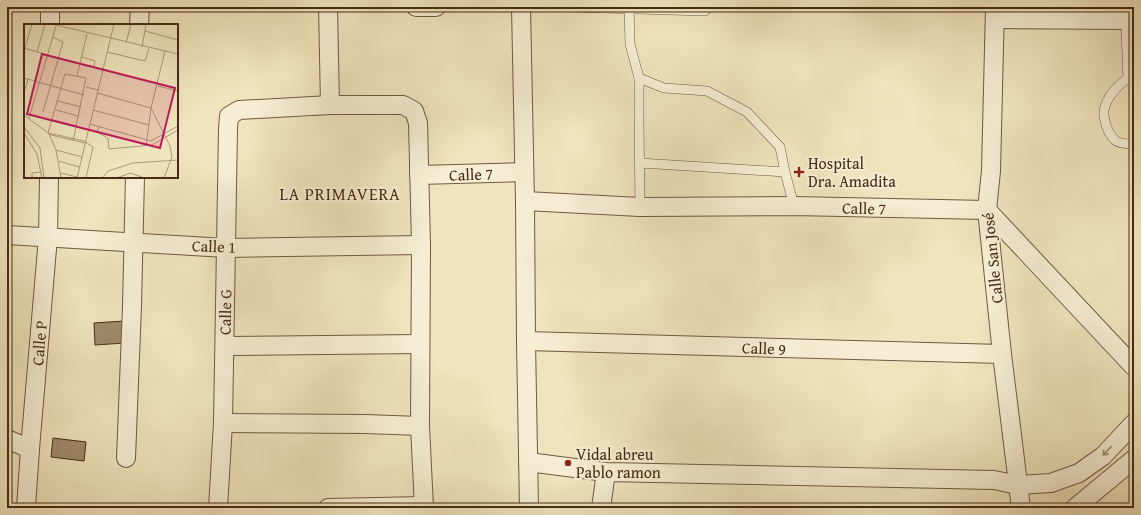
<svg xmlns="http://www.w3.org/2000/svg" width="1141" height="515" viewBox="0 0 1141 515" font-family="'Gentium Book Plus',serif">
<style>
.building{fill:#9f8b6d;stroke:#482a16}
.lines{fill:none;stroke-linecap:round;stroke-linejoin:round}
.service-casing{stroke:#725840;stroke-width:10}
.minor-casing{stroke:#725840;stroke-width:20}
.service{stroke:#f5edd4;stroke-width:9}
.minor{stroke:#f5edd4;stroke-width:18}
.oneway{stroke:#9e8c75}
.poi-dot{fill:#8f2418;stroke:#f5edd4;stroke-width:1.5}
.labels{text-anchor:middle;dominant-baseline:central;stroke-width:4;stroke-linejoin:round;paint-order:stroke}
.poi-label{font-size:16px;fill:#482a16;stroke:#f5edd4;text-anchor:start}
.street-label{font-size:16px;fill:#482a16;stroke:#f5edd4}
.neighbourhood-label{font-size:17px;letter-spacing:1px;fill:#482a16;stroke:#f5edd4}
.inset-road{fill:none;stroke:#ac9a7a;stroke-width:1}
.view{fill:#c2185b;fill-opacity:0.15;stroke:#c2185b;stroke-width:2}
.inset-edge{fill:none;stroke:#482a16;stroke-width:2}
</style>
<rect width="100%" height="100%" fill="#efe4bd"/>
<filter id="stains"><feTurbulence type="fractalNoise" baseFrequency=".005" numOctaves="4"/><feColorMatrix values="0 0 0 0 .2 0 0 0 0 .09 0 0 0 0 .02 0 0 0 .5 -.17"/></filter>
<radialGradient id="worn" r=".72"><stop offset=".6" stop-color="#630" stop-opacity="0"/><stop offset="1" stop-color="#630" stop-opacity=".3"/></radialGradient>
<g class="building">
<path d="M124,321L125,343L95,345L94,323Z"/>
<path d="M53,438L86,442L84,461L51,457Z"/>
</g>
<g class="lines">
<defs>
<g id="service">
<path d="M570,7L705,11"/>
<path d="M629,7L630,44L639,78L664,88L707,91L747,112L780,147L785,172L794,206"/>
<path d="M1125,7L1128,78"/>
<path d="M639,78V120L640,207"/>
<path d="M1128,78C1117,86 1107,96 1104,110C1103,119 1108,135 1116,141C1121,144 1128,144 1134,144"/>
<path d="M640,163L785,172"/>
</g>
<g id="minor">
<path d="M328,7L330,105"/>
<path d="M416,7H436"/>
<path d="M521,7L525,201L526,341L529,508"/>
<path d="M995,7L991,171L987,210L1002,354L1021,508"/>
<path d="M995,19L1134,20"/>
<path d="M50,25V7"/>
<path d="M139,25L140,7"/>
<path d="M419,175L524,172"/>
<path d="M525,201L640,207L794,206L987,210L1134,367"/>
<path d="M7,235L226,248L421,245"/>
<path d="M526,341L1002,354"/>
<path d="M225,346L420,344"/>
<path d="M223,423L365,424L420,426"/>
<path d="M7,439L30,449"/>
<path d="M126,458L132,306L135,177"/>
<path d="M528,462L606,472L994,480L1018,485L1051,483L1079,473L1103,456L1134,423"/>
<path d="M26,508L30,449L48,237L49,177"/>
<path d="M218,508L223,423L228,129L229,116L239,110L330,105H403L414,111L418,123L421,245L420,426L424,508"/>
<path d="M328,508L424,506"/>
<path d="M601,508L606,472"/>
<path d="M1075,508L1134,459"/>
</g>
</defs>
<use href="#service" class="service-casing"/>
<use href="#minor" class="minor-casing"/>
<use href="#service" class="service"/>
<use href="#minor" class="minor"/>
</g>
<defs><path id="oneway-shaft" d="M-6 0H5M1.5-3L5.5 0L1.5 3" fill="none" stroke-width="1.6" stroke-linecap="round" stroke-linejoin="round"/></defs>
<use class="oneway" href="#oneway-shaft" transform="translate(1107 451) rotate(134)"/>
<g class="poi-dot">
<path d="M797 166h4v4h4v4h-4v4h-4v-4h-4v-4h4z"/>
<circle cx="568" cy="463" r="4"/>
</g>
<g class="labels">
<g class="poi-label">
<text x="808" y="163">Hospital<tspan x="808" dy="18">Dra. Amadita</tspan></text>
<text x="576" y="454">Vidal abreu<tspan x="576" dy="18">Pablo ramon</tspan></text>
</g>
<g class="street-label">
<text transform="translate(471 174) rotate(-2)">Calle 7</text>
<text transform="translate(864 208) rotate(1)">Calle 7</text>
<text transform="translate(214 246) rotate(2)">Calle 1</text>
<text transform="translate(992 258) rotate(-96)">Calle San José</text>
<text transform="translate(225 312) rotate(-89)">Calle G</text>
<text transform="translate(39 343) rotate(-85)">Calle P</text>
<text transform="translate(764 348) rotate(2)">Calle 9</text>
</g>
<g class="neighbourhood-label">
<text x="340" y="193">LA PRIMAVERA</text>
</g>
</g>
<g transform="translate(24 24)">
<rect width="154" height="154" fill="#efe4bd"/>
<path class="inset-road" d="M28,0L154,30M121,7L154,16M102,19L107,0M118,23L122,0M0,24L24,31M1,24L8,0M13,28L21,0M83,28L121,37L125,24M44,37L70,43L71,37L58,33M53,52L63,10M0,54L60,71M134,62L154,67M62,63L74,66M0,69L4,55M73,69L127,84L146,122L148,133L140,154M34,77L57,83M32,86L54,92M69,86L125,101M19,88L39,18L29,13M0,91L27,111L61,119M5,94L32,2M28,96L53,102M66,100L127,117L154,102M0,103L16,124L20,154M75,103L73,108L84,114L85,125L128,121L154,106M0,109L13,130L18,154M24,109L41,50L62,54L49,117M24,109L60,117L69,123L62,154M25,110L32,126L37,154M122,122L127,84L141,27M32,126L58,133M35,137L55,143M37,149L53,153M8,154V149L17,148M53,154L90,0M78,154L84,147L109,139L154,136M92,154L107,149L120,154"/>
<path class="view" d="M18,30L151,64L136,124L3,90Z"/>
<rect width="154" height="154" class="inset-edge"/>
</g>
<rect width="1141" height="515" fill="none" stroke="#efe4bd" stroke-width="24"/>
<rect x="8" y="8" width="1125" height="499" fill="none" stroke="#482a16" stroke-width="2"/>
<rect x="12" y="12" width="1117" height="491" fill="none" stroke="#482a16"/>
<rect width="100%" height="100%" filter="url(#stains)"/>
<rect width="100%" height="100%" fill="url(#worn)"/>
</svg>
